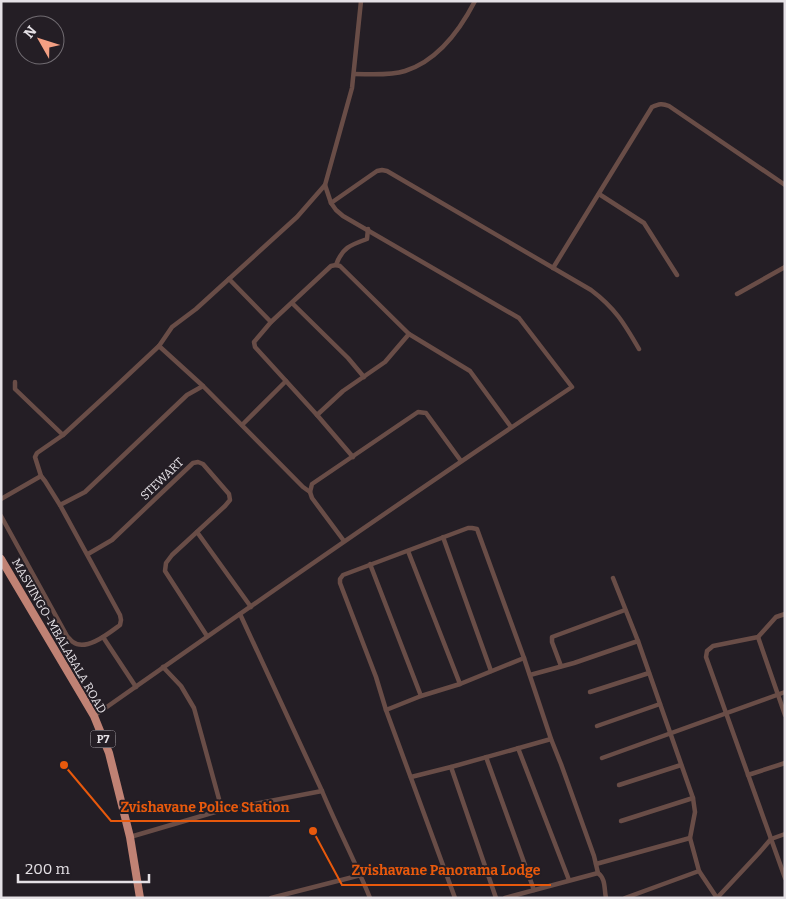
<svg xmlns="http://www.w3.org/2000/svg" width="786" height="899" viewBox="0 0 786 899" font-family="Bitter,serif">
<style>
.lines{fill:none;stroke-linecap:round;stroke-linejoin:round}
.minor{stroke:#694d47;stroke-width:4.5}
.trunk{stroke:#c08274;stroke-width:8}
.labels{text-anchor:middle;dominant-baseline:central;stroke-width:4;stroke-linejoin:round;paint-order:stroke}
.shield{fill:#241e25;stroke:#aba6ac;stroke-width:1}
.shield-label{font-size:11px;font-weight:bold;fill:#e5e1e6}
.street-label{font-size:12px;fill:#e5e1e6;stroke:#241e25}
.leader{fill:none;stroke:#e8590c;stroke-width:2}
.callout-dot{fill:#e8590c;stroke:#241e25;stroke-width:2}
.callout-label{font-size:14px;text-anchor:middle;font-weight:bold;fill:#e8590c;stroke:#241e25;stroke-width:4;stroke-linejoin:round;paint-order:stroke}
</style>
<rect width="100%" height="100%" fill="#241e25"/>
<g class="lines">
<g class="minor">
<path d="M354,74C370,74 389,76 405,71C437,61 460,30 475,1"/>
<path d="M599,194L644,223L677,275"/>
<path d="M331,203L377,171L382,170L387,171L591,290C615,308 624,323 639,349"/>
<path d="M336,265C342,248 350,245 367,239L368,229"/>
<path d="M553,268L652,107C659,104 662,103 669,106L785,185"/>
<path d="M229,279L271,322"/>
<path d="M737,294L785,267"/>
<path d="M292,303L348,358L364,377"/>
<path d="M159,346L203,386L303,487L310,492"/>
<path d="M15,382V389L63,435"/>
<path d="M317,415L343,391L385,362L409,334L470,371L511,427"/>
<path d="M242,425L286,381"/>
<path d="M353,457L317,415L255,347L254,342L271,322L331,266L336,265L340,266L409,334"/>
<path d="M41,476L35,457L37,453L63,435L112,390L159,346L172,327L196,309L297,217L325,185"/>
<path d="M1,499L41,476L45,481L60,505L120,615L121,620L120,625C109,633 86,652 73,642C71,641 69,638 67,636L1,516"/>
<path d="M60,505L85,492L187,395L203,386"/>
<path d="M197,532L251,607"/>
<path d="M443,537L491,671"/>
<path d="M344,541L312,498L310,492L312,484L418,412L426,413L461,461"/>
<path d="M408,551L460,684"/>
<path d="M88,554L112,540L193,463L198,462L203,464L229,494L230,500L225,506L172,555L166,563L165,571L207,636"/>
<path d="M370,564L421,696"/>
<path d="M613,578L638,641L693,798L695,812L690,838L699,871L717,898"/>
<path d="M240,614L322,791C337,827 355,861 370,898"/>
<path d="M785,614L776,617L758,637L713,646L707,651L706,657L785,878"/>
<path d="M103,637L136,687"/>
<path d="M758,637L785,715"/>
<path d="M561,666L552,642V637L625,610"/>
<path d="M530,675L574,663L638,641"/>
<path d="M590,692L649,673"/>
<path d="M386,710L421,696L460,684L524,658"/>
<path d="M94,716C252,605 411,494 572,387L519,318L343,216L336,210L331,203L325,185L352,88L361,1"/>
<path d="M597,726L660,704"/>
<path d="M518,748L569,880"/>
<path d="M486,757L534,890"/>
<path d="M602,758L785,692"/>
<path d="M451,767L496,898"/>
<path d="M748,775L785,763"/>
<path d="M411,777L451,767L551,739"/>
<path d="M619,785L681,765"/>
<path d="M222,810L322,791"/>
<path d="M621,821L693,798"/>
<path d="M130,837L222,810L194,708L181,686L163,667"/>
<path d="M596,864L690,838"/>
<path d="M271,898L361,875"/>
<path d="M455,898L386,710L376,677L340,583V579L343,575L468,528H472L477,529L524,658L551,739L561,764L594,856L598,873"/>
<path d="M505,898L598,873C606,879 604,889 606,898"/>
<path d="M625,898L699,871"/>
<path d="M717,898L759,853L771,839L785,834"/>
</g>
<path class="trunk" d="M1,559L94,716L109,753L130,837L140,898"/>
</g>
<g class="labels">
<rect class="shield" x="90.5" y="730.5" width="25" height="17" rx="4"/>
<g class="shield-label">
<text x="103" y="739">P7</text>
</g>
<g class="street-label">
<text transform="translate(162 479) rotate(-44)">STEWART</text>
<text transform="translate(59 636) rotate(60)">MASVINGO-MBALABALA ROAD</text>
</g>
</g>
<path class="leader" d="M64 765L111 821H300M313 831L342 885H551"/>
<g class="callout-dot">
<circle cx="64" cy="765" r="5"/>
<circle cx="313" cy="831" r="5"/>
</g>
<g class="callout-label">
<text x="205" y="812">Zvishavane Police Station</text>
<text x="446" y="875">Zvishavane Panorama Lodge</text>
</g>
<rect width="786" height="899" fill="none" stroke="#e5e1e6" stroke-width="5"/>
<g transform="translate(40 40) rotate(309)"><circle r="24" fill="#241e25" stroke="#716c72"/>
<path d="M0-4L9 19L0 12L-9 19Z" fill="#f39f83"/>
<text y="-8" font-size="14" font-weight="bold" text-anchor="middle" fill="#e5e1e6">N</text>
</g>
<path d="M18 874v8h131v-8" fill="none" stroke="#e5e1e6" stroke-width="2.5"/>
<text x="25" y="874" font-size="15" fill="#e5e1e6" stroke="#241e25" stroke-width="4" paint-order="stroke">200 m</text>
</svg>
